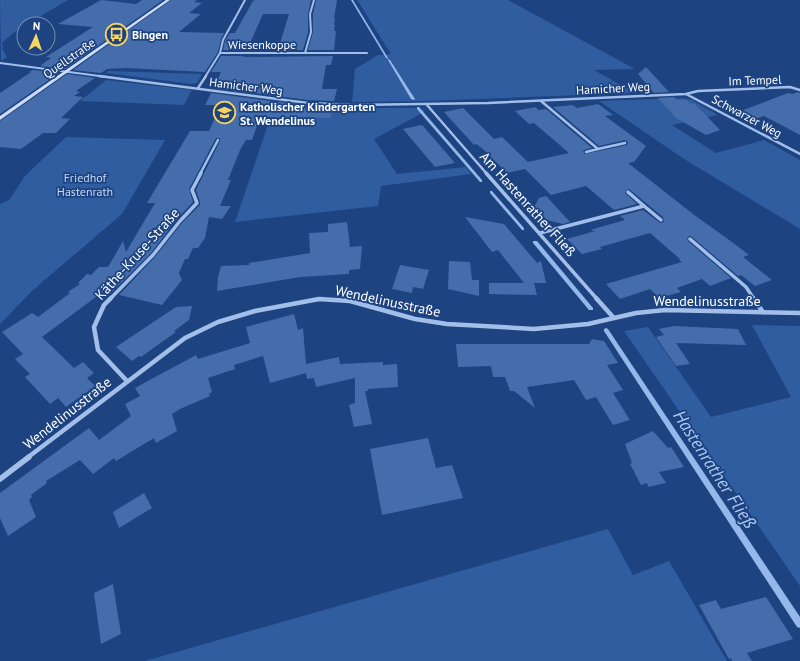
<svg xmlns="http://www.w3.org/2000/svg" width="800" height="661" viewBox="0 0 800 661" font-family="'PT Sans',sans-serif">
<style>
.green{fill:#305ca0}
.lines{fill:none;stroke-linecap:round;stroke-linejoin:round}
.stream{fill:#95b8eb;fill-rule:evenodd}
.building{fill:#456dab}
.minor-far4{stroke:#a2bee9;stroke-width:2}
.minor-far3{stroke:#a2bee9;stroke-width:2.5}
.minor-far2{stroke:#a2bee9;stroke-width:3.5}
.minor-far1{stroke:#a2bee9;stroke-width:4.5}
.minor{stroke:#a2bee9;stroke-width:5.5}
.secondary{fill:#cdddf7;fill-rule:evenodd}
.labels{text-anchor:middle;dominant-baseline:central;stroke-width:3.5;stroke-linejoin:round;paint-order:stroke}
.far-poi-label{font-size:12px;font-weight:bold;fill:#fff;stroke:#1d4381;text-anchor:start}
.far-street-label{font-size:12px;fill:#fff;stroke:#1d4381}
.far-park-label{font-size:12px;fill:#c6d9f7;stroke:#1d4381}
.street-label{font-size:14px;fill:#fff;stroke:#1d4381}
.near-water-label{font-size:18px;font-style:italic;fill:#adc8f1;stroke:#1d4381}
</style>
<rect width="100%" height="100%" fill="#1d4381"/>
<g class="green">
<path d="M0,0H68L27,24H24V26L12,34L2,43L3,50L7,57L1,61Z"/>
<path d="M357,0H508L635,69L594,70L635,93L426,101L352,102L355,69L378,55L391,54Z"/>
<path d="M108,71L202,74L197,83L191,84L106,73Z"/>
<path d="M106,80L192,90L184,105L80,101Z"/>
<path d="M684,98L692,100L718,115L672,125L716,153L764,140L800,160V229L684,159L599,101Z"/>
<path d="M281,102L346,108H416L424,110V112L374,139L397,174L466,167L471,174L381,186L378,206L235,222L275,104Z"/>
<path d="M66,137L165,140L122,214L33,290L0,324V204L9,200L25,176Z"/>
<path d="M752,325L800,326V586L624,331L648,327L711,417L791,397Z"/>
<path d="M608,529L633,575L669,561L727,661H145Z"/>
</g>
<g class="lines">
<g class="stream">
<path d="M351,0H353L388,58V59L386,58Z"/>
<path d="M388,59L390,60L415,99L414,100L411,99L388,60Z"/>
<path d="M417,107H419L482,180V182H480L417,109Z"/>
<path d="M490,191H492L524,228V230H522L490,193Z"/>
<path d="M533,241H537L593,308V310H589L533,243Z"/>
<path d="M606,328L608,329L800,617V628L797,627L604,331V329Z"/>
</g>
</g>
<g class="building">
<path d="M101,0L136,4L142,0H163L65,69L40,66L51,58L46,57L93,27L58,24Z"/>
<path d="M171,0H197L194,2L202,3L189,13L201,14L179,32L224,33L221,39L218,52L205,72L126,68L107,69L101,73L73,70Z"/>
<path d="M255,0H311L308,14V32L303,50H278L289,14H263L247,50H223L225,41L230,33H235L253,1Z"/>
<path d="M316,0H337L334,19H335L334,25H335L334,31H336L334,50H308L313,32V14Z"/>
<path d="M221,56H244L243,57L333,56L331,65H326L322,89H337L334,101L308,100L214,88L221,72H211Z"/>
<path d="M646,67L669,92L654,93L638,74Z"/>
<path d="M33,70L59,73L0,114V93L31,72H29Z"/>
<path d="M67,74L95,78L76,91L80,92L74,96L83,97L61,118L70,119L56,133H43L21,149L0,147V121Z"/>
<path d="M798,92L800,93V135L764,116L755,119L741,111L788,93L792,94Z"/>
<path d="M211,93L308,106L333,107L330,118L260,117L252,140H246L240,150L228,180H231L220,206H231L222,219L209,217L205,238L198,248H193L188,259H185L179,273L182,280L162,305L119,295L155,257L182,223L200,205V202L196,190L220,141V138H216L189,189L193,202L177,219L151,253L111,293L104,291L42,337L74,368L83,362L94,373L87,378L95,386L66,407L58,398L50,404L25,377L30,374L15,359L23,354L2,332L32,313L38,317L70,293L68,292L80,284L78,283L87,274L91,275L99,267H108L123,241L126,252L155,203H147L190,131H209L221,105H205Z"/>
<path d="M674,97L677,100H687L690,104L694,103L720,130L706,135L676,118L658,98Z"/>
<path d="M598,104L613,115L605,116L646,146L634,162L628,163L693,214L732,242L749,255L743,257L772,280L755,286L741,275L738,276L692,237L689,236L687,238L688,241L731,278L710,286L702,279L677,288L681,292L659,298L650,289L620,299L606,284L682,262L679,260L680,259L650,233L600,247L602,249L582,254L567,239L595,231L590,230L625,220L620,216L643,210L660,223L664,222L663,217L629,189L626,190L625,193L637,204L614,210L586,186L551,195L525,169L507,173L482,148L476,144L474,145L444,112L463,108L494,139L502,137L528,162L569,153L534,123L529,124L515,111L535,107L539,110L546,109L592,148L584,150L583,152L585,154L627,145L628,142L625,140L599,146L553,107L573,105L577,108Z"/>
<path d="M421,125L423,126L455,163L435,167L403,129Z"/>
<path d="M546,196L570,222L563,224L547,220L534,207L539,198Z"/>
<path d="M465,217L504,224L537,263L541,261L546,283H534L537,295L489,294V283H524L498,250L492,252Z"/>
<path d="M347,222L350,247L362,246L360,269L349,270V274L300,277L217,291L218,277L221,266L249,265V263L310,253L309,233L328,232V224Z"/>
<path d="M449,261L470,262L472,280H479V296L448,289Z"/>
<path d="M400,265L429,270L423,289L413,287L412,293L392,289Z"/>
<path d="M192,306L189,320L174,331L176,332L141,357L139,356L132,361L116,347L176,307Z"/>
<path d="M294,314L298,330L303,328L306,364L339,357L340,364L383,362V365L397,364L398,387L368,389V391H365L372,424L354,427L349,405L355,403V378L316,387L314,378L307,379L306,373L270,383L263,356L234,365L235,369L208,378L212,392L209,394L210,396L180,409L172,414L177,431L156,443L154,438L116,461L114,458L93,474L80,460L46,481L47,483L31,495L32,497L29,500L36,517L8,536L0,518V493L89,428L99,440L131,416L125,404L140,396L135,388L196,355L198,359L250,343L246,327Z"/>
<path d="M674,326L738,329L746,345L676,343L690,364L676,366L656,337L664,335L659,329Z"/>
<path d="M592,339L604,341L618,363L607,365L623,390L613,393L630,420L613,425L596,397L586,400L574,380L527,387L535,408L514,391H510L505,377H493L491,366L458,367L456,344H589Z"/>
<path d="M653,431L668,448L671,447L684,467L659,472L666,483L648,487L647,483L641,485L630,464L632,463L625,444Z"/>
<path d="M428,438L436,468L452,465L463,498L382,515L370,449Z"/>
<path d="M144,493L152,508L119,528L113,512Z"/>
<path d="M113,584L121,634L101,644L94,593Z"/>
<path d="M766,597L793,639L747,653L752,661H732L731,658L729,659L699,605L716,600L721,609Z"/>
</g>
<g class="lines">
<g class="minor-far4">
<path d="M220,53H367"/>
<path d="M305,53L311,32L310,14L314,0"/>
<path d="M0,63L107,77"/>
<path d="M205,77L220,53L223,40L245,0"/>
</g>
<g class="minor-far3">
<path d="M99,76L308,103L353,105L488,103L686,94L698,91L790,87L800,90"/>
<path d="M198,88L206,76"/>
<path d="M686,94L800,154"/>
<path d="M541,101L598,149L625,143"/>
<path d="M427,105L487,174"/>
<path d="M586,152L598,149"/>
<path d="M200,174L218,140"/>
</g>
<g class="minor-far2">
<path d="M486,173L597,299"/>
<path d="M628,192L644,206"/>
<path d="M540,233L644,206L661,220"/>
<path d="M690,239L746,287L754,299"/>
<path d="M110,299L153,255L180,221L197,203L192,190L201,173"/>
</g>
<g class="minor-far1">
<path d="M111,298L104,305L94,327L98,350L127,381"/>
<path d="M596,298L613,317"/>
<path d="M753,298L763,312"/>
<path d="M27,458L185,338L218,322L255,311L319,299L350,301L415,319L447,324L534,329L588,324L636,313L665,310L800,313"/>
</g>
<path class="minor" d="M0,479L29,457"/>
<path class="secondary" d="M166,0H170L0,120V116Z"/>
</g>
<defs>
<symbol id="bus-ring" viewBox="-11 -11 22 22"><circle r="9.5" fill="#1d4381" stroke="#f9d560" stroke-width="1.5"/><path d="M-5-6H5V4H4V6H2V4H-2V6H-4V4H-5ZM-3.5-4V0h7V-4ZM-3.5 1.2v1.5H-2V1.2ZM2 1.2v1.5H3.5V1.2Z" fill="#f9d560"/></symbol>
<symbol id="school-ring" viewBox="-11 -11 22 22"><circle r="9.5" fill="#1d4381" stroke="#f9d560" stroke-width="1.5"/><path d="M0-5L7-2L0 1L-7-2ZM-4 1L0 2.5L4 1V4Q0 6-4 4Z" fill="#f9d560"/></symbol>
</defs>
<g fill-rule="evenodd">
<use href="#bus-ring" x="104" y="22" width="25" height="25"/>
<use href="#school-ring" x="212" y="100" width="25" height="25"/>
</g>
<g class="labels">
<g class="far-poi-label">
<text x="132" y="34">Bingen</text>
<text x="240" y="106">Katholischer Kindergarten<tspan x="240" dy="14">St. Wendelinus</tspan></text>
</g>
<g class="far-street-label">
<text x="262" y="44">Wiesenkoppe</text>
<text transform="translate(69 58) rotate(-35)">Quellstraße</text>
<text transform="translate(755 80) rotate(-2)">Im Tempel</text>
<text transform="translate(246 86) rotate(7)">Hamicher Weg</text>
<text transform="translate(613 88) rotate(-3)">Hamicher Weg</text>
<text transform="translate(747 116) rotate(28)">Schwarzer Weg</text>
</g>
<g class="far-park-label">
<text x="85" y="177">Friedhof<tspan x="85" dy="14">Hastenrath</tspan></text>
</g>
<g class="street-label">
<text transform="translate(528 204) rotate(48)">Am Hastenrather Fließ</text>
<text transform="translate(137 254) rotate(-48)">Käthe-Kruse-Straße</text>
<text transform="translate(388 301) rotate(12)">Wendelinusstraße</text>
<text x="707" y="301">Wendelinusstraße</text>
<text transform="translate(67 413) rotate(-38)">Wendelinusstraße</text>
</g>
<g class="near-water-label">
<text transform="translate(715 469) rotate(57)">Hastenrather Fließ</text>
</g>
</g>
<g transform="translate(36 36) rotate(3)"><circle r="19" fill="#1d4381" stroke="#778eb3"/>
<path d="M0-3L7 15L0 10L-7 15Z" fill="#f9d560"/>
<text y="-6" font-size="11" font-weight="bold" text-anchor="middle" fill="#ffffff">N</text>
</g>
</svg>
